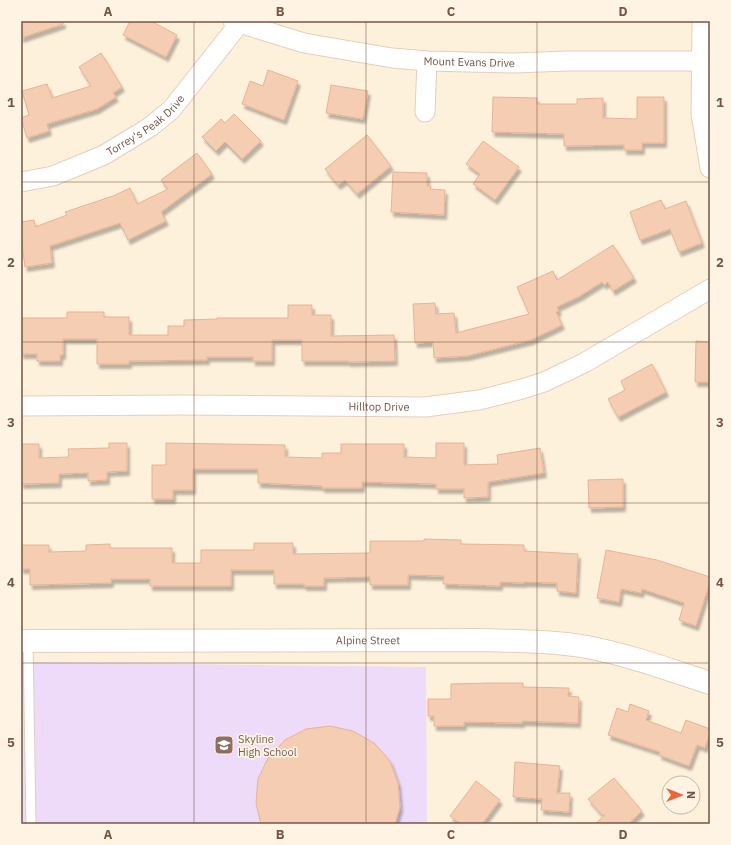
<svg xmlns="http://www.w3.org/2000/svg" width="731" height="845" viewBox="0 0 731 845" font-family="'IBM Plex Sans',sans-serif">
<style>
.education{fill:#eedaf9}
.building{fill:#f5cdb2;stroke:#e8b392;filter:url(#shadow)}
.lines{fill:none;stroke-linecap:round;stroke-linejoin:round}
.service-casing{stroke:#e4cebc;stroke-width:11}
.minor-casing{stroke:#e4cebc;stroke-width:21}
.tertiary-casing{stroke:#e4cebc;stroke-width:24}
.service{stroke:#fff;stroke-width:9}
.minor{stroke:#fff;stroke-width:19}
.tertiary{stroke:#fff;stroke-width:22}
.grid{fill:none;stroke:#745544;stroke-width:1;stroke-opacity:0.55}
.labels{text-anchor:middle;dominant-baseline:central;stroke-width:3.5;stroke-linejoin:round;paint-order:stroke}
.street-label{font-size:11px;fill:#745544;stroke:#fff4e4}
.education-label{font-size:11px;fill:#785e54;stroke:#fff4e4;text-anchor:start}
.neatline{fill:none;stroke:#745544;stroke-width:1.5}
.grid-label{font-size:13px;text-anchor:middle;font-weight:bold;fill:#745544}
</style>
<defs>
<filter id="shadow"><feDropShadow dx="2.5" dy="4.5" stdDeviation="1" flood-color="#0004"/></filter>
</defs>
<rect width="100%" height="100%" fill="#fef1dc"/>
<path class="education" d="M21,662L426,667L427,824H21Z"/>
<g class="building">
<path d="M21,21H63V24L21,38Z"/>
<path d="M130,21H151L177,35L166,57L123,35Z"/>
<path d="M101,53L122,87L113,93L116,97L97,109L47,124L49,131L27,138L21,118L29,115L22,91L47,84L52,98L91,86L79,67Z"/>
<path d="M268,70L298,81L284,120L242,104L250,81L263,86Z"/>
<path d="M331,85L368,91L363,119L326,113Z"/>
<path d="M493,97L537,98V104H577V99L603,98V118L637,119V97H664V143H642V150H624V145L564,146V134L492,132Z"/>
<path d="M234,114L261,141L242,159L225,142L216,151L202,137L221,119L225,123Z"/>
<path d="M367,135L391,166L357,194L345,180L338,185L325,169Z"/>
<path d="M483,141L519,167L495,200L473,184L480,174L466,164Z"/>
<path d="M197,153L212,174L161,212L166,221L128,240L120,223L50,246L52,263L25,267L21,237V222L34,220L35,227L67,215L65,212L113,196L130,188L137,204L168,189L161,180Z"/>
<path d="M393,172L427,173V186H431L430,189L445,190L444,215L391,212Z"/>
<path d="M661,200L665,209L686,201L702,243L679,252L670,229L640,240L630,212Z"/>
<path d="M613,245L634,278L613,291L608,282L604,285L602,282L580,296L557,307L559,311L556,312L562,325L531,340L467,356L434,358L433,342L415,343L413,304L435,303L436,314L454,313L456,333L529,314L517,287L553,271L557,280Z"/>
<path d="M288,305H312V315H331V336L394,335L395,361L348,362V361H302V340H272V361H253V357H207V360L129,361V364H97V339H63V355H60V361H37V354H21V318H67V312H104V317H129V335H168V326H184V320L217,319V318H288Z"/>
<path d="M696,341L710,342V382H695Z"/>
<path d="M652,364L666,392L618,417L608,399L625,390L621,381Z"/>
<path d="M109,443H127V471L107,472V480L88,481V473L59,474V483L21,484V444H39V458L69,457L68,449L109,448Z"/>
<path d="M166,443L285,445V457L322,458V453H341V444H404V457L436,458V443H464V465L498,464L497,455L540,448L544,473L488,482V497L464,498V489H436V484L362,482V488H322V486L258,483V469H193V490H173V499H152V465H166Z"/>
<path d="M623,479V507L589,508L588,480Z"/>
<path d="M424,539L461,540V544L524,545V551L578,554L576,593L557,591V583L524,582V583L500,582V586L443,584L444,576L408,575V585H370V577L324,578V586H304V584H274V570H231V586H150V579H111V583L30,585V569H21V545H49V552L86,551V545L110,544V548H172V563H201V550H254V543H293V554L370,553V541H424Z"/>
<path d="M606,550L657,560L710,577V582L696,626L679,620L684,603L642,589L641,593L621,589L619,602L597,598Z"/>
<path d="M488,683H523V687L569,688L568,696L579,697L578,723L522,721V723L464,722V726H434V716H428V699H451V684Z"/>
<path d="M630,704L649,711L646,720L681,733L686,720L710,729V733L705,748L697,745L689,766L659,755L660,752L608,735L617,708L628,712Z"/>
<path d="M330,726L353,731L374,743L390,761L398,783L400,807L395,824H261L256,803L258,779L268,758L285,740L306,729Z"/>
<path d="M515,762L560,766L557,793H570L569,812L541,810L542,799L513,797Z"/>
<path d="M614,778L642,811L628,824H595L605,815H602L588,799Z"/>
<path d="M476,781L500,800L482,824H461L450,816Z"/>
</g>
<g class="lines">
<defs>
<path id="service" d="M28,641L31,824"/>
<g id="minor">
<path id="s1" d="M233,21L304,43L392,58L427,61L514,63L567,61H710"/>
<path d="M702,21L701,114L710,168"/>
<path d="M425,112L427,61"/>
<path id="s2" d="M21,182L53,176L104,155L150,127L171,110L239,24"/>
<path id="s3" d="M21,406L182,405L425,407L479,400L522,389L544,382L584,363L710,289"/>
</g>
<g id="tertiary">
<path id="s4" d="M21,641L483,640C518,641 553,641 587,647C629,655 670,670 710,683"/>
</g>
</defs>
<use href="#service" class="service-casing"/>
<use href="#minor" class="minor-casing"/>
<use href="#tertiary" class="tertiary-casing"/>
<use href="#service" class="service"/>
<use href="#minor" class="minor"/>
<use href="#tertiary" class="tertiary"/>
</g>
<path class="grid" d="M194,21V824M366,21V824M537,21V824M21,182H710M21,342H710M21,503H710M21,663H710"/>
<defs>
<symbol id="school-square" viewBox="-11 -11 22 22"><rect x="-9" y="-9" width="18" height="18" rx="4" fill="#8d6e63" stroke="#fff4e4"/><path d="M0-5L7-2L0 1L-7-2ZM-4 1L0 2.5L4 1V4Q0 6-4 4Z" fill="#fff"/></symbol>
</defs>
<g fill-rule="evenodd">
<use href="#school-square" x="213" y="734" width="22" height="22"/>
</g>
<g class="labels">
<g class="street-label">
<text stroke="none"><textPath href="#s1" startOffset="241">Mount Evans Drive</textPath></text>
<text stroke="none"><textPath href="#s2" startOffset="139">Torrey's Peak Drive</textPath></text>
<text stroke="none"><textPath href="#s3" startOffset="358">Hilltop Drive</textPath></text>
<text stroke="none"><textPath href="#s4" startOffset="347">Alpine Street</textPath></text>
</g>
<g class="education-label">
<text x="238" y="739">Skyline<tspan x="238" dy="13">High School</tspan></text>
</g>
</g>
<rect width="731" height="845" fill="none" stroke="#fff4e4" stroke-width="44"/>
<g transform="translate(681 795) rotate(90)"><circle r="19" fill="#fff4e4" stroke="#c7b4a4"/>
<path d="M0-3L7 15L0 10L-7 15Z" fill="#f16238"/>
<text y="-6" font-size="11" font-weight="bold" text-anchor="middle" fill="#745544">N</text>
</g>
<rect x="22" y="22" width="687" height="801" class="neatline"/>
<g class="grid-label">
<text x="108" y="16">A</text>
<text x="280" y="16">B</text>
<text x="451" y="16">C</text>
<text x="623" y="16">D</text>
<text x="11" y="107">1</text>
<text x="720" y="107">1</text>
<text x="11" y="267">2</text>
<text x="720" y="267">2</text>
<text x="11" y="427">3</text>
<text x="720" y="427">3</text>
<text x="11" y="587">4</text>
<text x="720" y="587">4</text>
<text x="11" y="747">5</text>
<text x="720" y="747">5</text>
<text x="108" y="839">A</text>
<text x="280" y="839">B</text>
<text x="451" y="839">C</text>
<text x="623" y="839">D</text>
</g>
</svg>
